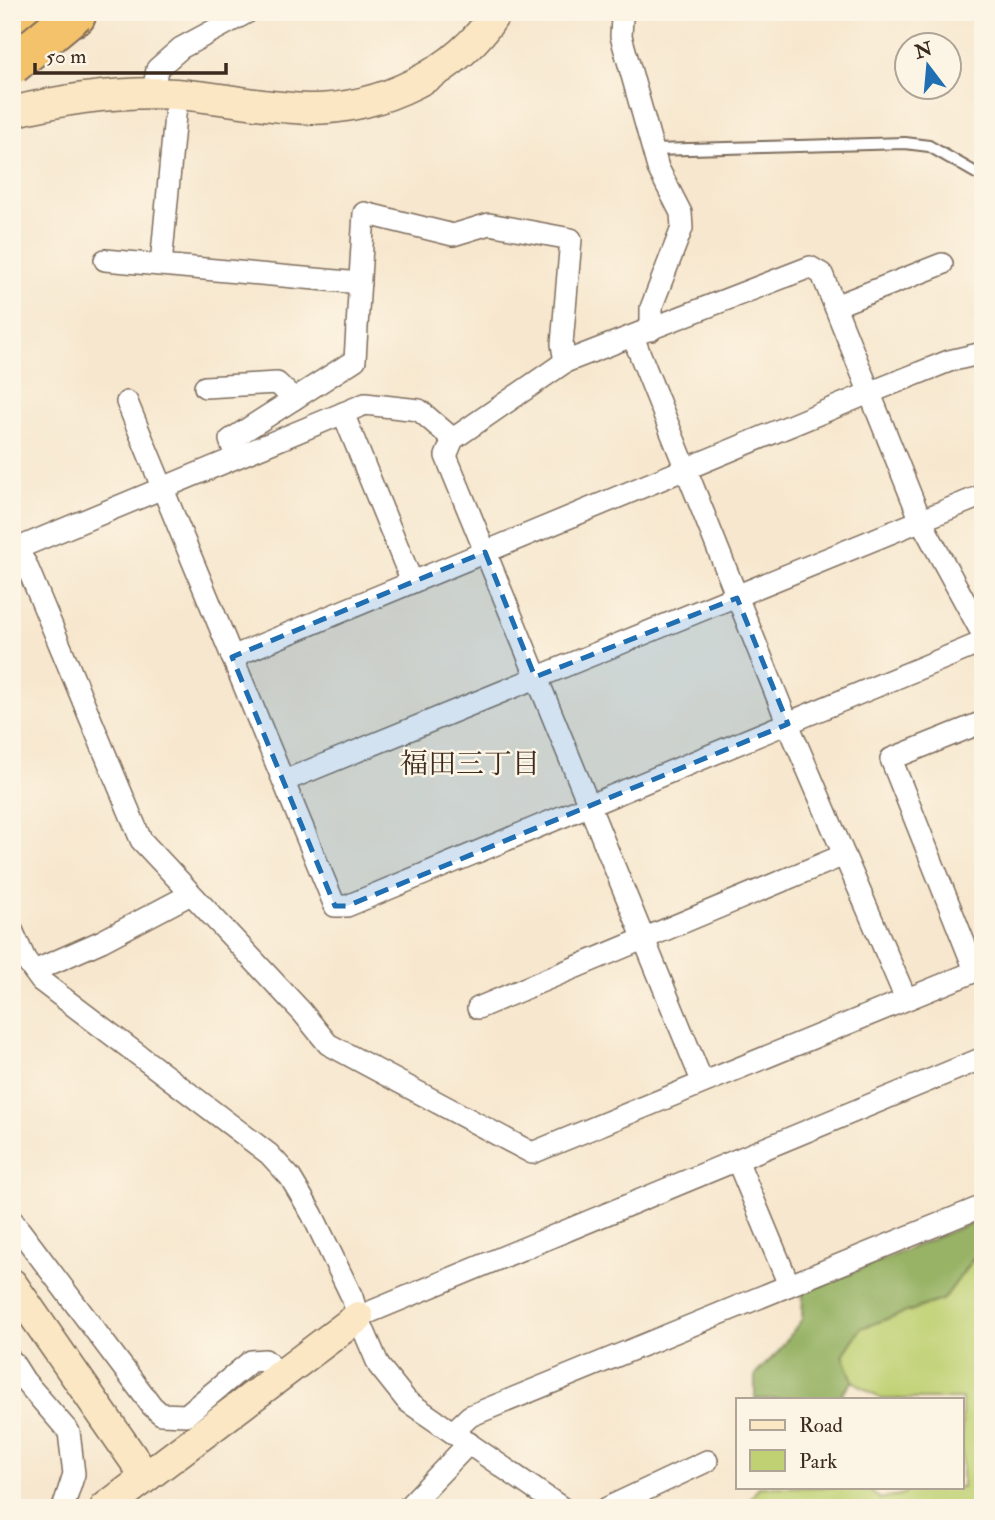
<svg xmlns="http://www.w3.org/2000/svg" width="995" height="1520" viewBox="0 0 995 1520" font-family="'IM FELL Double Pica','Noto Serif JP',serif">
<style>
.green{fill:#c0d174;stroke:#7e7e49;stroke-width:2}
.forest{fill:#98b366;stroke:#6a6e42;stroke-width:2}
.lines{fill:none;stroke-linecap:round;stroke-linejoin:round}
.lane-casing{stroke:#7d6c5c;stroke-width:14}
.street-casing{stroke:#7d6c5c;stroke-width:24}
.secondary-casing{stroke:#7d6c5c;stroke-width:33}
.highway-casing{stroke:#7d6c5c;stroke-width:42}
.lane{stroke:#fff;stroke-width:10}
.street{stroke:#fff;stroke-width:21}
.secondary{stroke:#fbe7c3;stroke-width:30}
.highway{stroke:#f4c26a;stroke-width:38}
.highway-bridge-casing{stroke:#7d6c5c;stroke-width:42;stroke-linecap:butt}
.highway-bridge{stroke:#f4c26a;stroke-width:38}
.marked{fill:#1f6fb2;fill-opacity:0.2;stroke:#1f6fb2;stroke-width:5;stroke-dasharray:14 9;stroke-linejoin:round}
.labels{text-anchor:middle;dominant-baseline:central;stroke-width:5;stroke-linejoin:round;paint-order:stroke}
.neighbourhood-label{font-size:28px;fill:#3b2a1e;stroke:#fcf5e5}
</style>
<rect width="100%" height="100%" fill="#fcf5e5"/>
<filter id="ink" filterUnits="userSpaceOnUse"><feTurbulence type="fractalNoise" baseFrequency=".0143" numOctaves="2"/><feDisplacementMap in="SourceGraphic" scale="14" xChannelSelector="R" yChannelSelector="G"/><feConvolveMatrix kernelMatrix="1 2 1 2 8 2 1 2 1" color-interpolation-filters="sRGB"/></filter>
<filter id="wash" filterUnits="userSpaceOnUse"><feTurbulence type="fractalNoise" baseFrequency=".00686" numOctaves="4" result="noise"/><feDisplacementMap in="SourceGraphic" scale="28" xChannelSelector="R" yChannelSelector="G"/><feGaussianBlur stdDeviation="1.57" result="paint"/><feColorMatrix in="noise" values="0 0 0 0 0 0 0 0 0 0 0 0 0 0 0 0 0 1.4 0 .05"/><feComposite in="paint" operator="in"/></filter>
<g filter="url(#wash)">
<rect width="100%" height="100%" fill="#f7e7ce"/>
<path class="green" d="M974,1258L983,1286V1508H744L759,1487H866L880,1499L904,1494L908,1487H962V1399H881L853,1381L843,1355L861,1328L944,1299Z"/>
<path class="forest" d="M983,1218V1244L944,1299L861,1328L843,1355L853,1381L838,1399H755V1375L778,1352L802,1319L803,1293Z"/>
</g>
<g filter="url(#ink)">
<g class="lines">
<defs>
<path id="lane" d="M653,150L905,143L929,146L983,177"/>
<g id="street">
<path d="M625,12L622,17L621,36L658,168L681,213L682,228L651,308V330"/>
<path d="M153,93L157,69L181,48L248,12"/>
<path d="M105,260L360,283"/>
<path d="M161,265L177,94"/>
<path d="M835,306L942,264"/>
<path d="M633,337L788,724L906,999"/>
<path d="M205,387L277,383L294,399"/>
<path d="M127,402L335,906H347L983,642"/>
<path d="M343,413L412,582"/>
<path d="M236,457L230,440L355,360L364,213L453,235L489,224L571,239L562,344L565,362"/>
<path d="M12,548L16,549L26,564L141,840L302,1012L328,1044L532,1153L983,968"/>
<path d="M16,549L365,404L419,410L453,439"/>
<path d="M232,657L869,393L949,361L983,353"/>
<path d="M284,781C516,685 750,592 983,495"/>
<path d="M12,930L25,959L41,981L269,1154L290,1177L312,1214L352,1297L358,1317L379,1366L407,1401L562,1508"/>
<path d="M975,970L891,759L983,722"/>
<path d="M34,971L102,941L191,894"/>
<path d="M478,1008L844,855"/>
<path d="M702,1081L446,456L453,439L565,362L810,267L822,274L921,521L983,635"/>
<path d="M737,1160L789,1285"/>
<path d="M12,1220L152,1406L161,1414L186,1415L251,1361L265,1360L281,1375"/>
<path d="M358,1317L983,1058"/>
<path d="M12,1361L24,1380L69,1432L74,1474L63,1508"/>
<path d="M453,1432L470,1416L983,1206"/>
<path d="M407,1508L469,1443"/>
<path d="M607,1508L707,1461"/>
</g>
<g id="secondary">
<path d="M12,112C65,99 121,91 176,94C221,97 265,108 309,109C380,109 458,73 496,12"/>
<path d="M12,1284L146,1477"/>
<path d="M105,1508L358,1317"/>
</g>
<path id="highway" d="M12,32L76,16"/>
</defs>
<use href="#lane" class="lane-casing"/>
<use href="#street" class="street-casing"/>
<use href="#secondary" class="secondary-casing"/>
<use href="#highway" class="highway-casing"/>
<use href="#lane" class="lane"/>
<use href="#street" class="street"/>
<use href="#secondary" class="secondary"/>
<use href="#highway" class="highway"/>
<defs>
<path id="highway-bridge" d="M12,65L76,12"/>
</defs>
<use href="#highway-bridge" class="highway-bridge-casing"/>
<use href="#highway-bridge" class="highway-bridge"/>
</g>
</g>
<path class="marked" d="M485,552L535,677L737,598L788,724L347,906H335L232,657Z"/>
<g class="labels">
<g class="neighbourhood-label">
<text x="470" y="764">福田三丁目</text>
</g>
</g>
<rect width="995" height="1520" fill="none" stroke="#fcf5e5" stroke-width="42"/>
<rect x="736" y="1398" width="228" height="91" fill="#fcf5e5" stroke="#afa495" stroke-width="2"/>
<rect x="750" y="1420" width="35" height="10" fill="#fbe7c3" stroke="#afa495" stroke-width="2"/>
<text x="799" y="1432" font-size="21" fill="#3b2a1e">Road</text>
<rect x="750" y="1450" width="35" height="21" fill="#c0d174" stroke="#afa495" stroke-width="2"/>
<text x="799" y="1468" font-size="21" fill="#3b2a1e">Park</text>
<g transform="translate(928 66) rotate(344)"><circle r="33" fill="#fcf5e5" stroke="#afa495" stroke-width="2"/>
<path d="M0-5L12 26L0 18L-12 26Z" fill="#1f6fb2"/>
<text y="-10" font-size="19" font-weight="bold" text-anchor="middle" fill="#3b2a1e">N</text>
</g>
<path d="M35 63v10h191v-10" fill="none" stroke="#3b2a1e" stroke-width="3.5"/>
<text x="46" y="63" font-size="21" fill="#3b2a1e" stroke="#fcf5e5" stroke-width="5" paint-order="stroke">50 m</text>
</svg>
